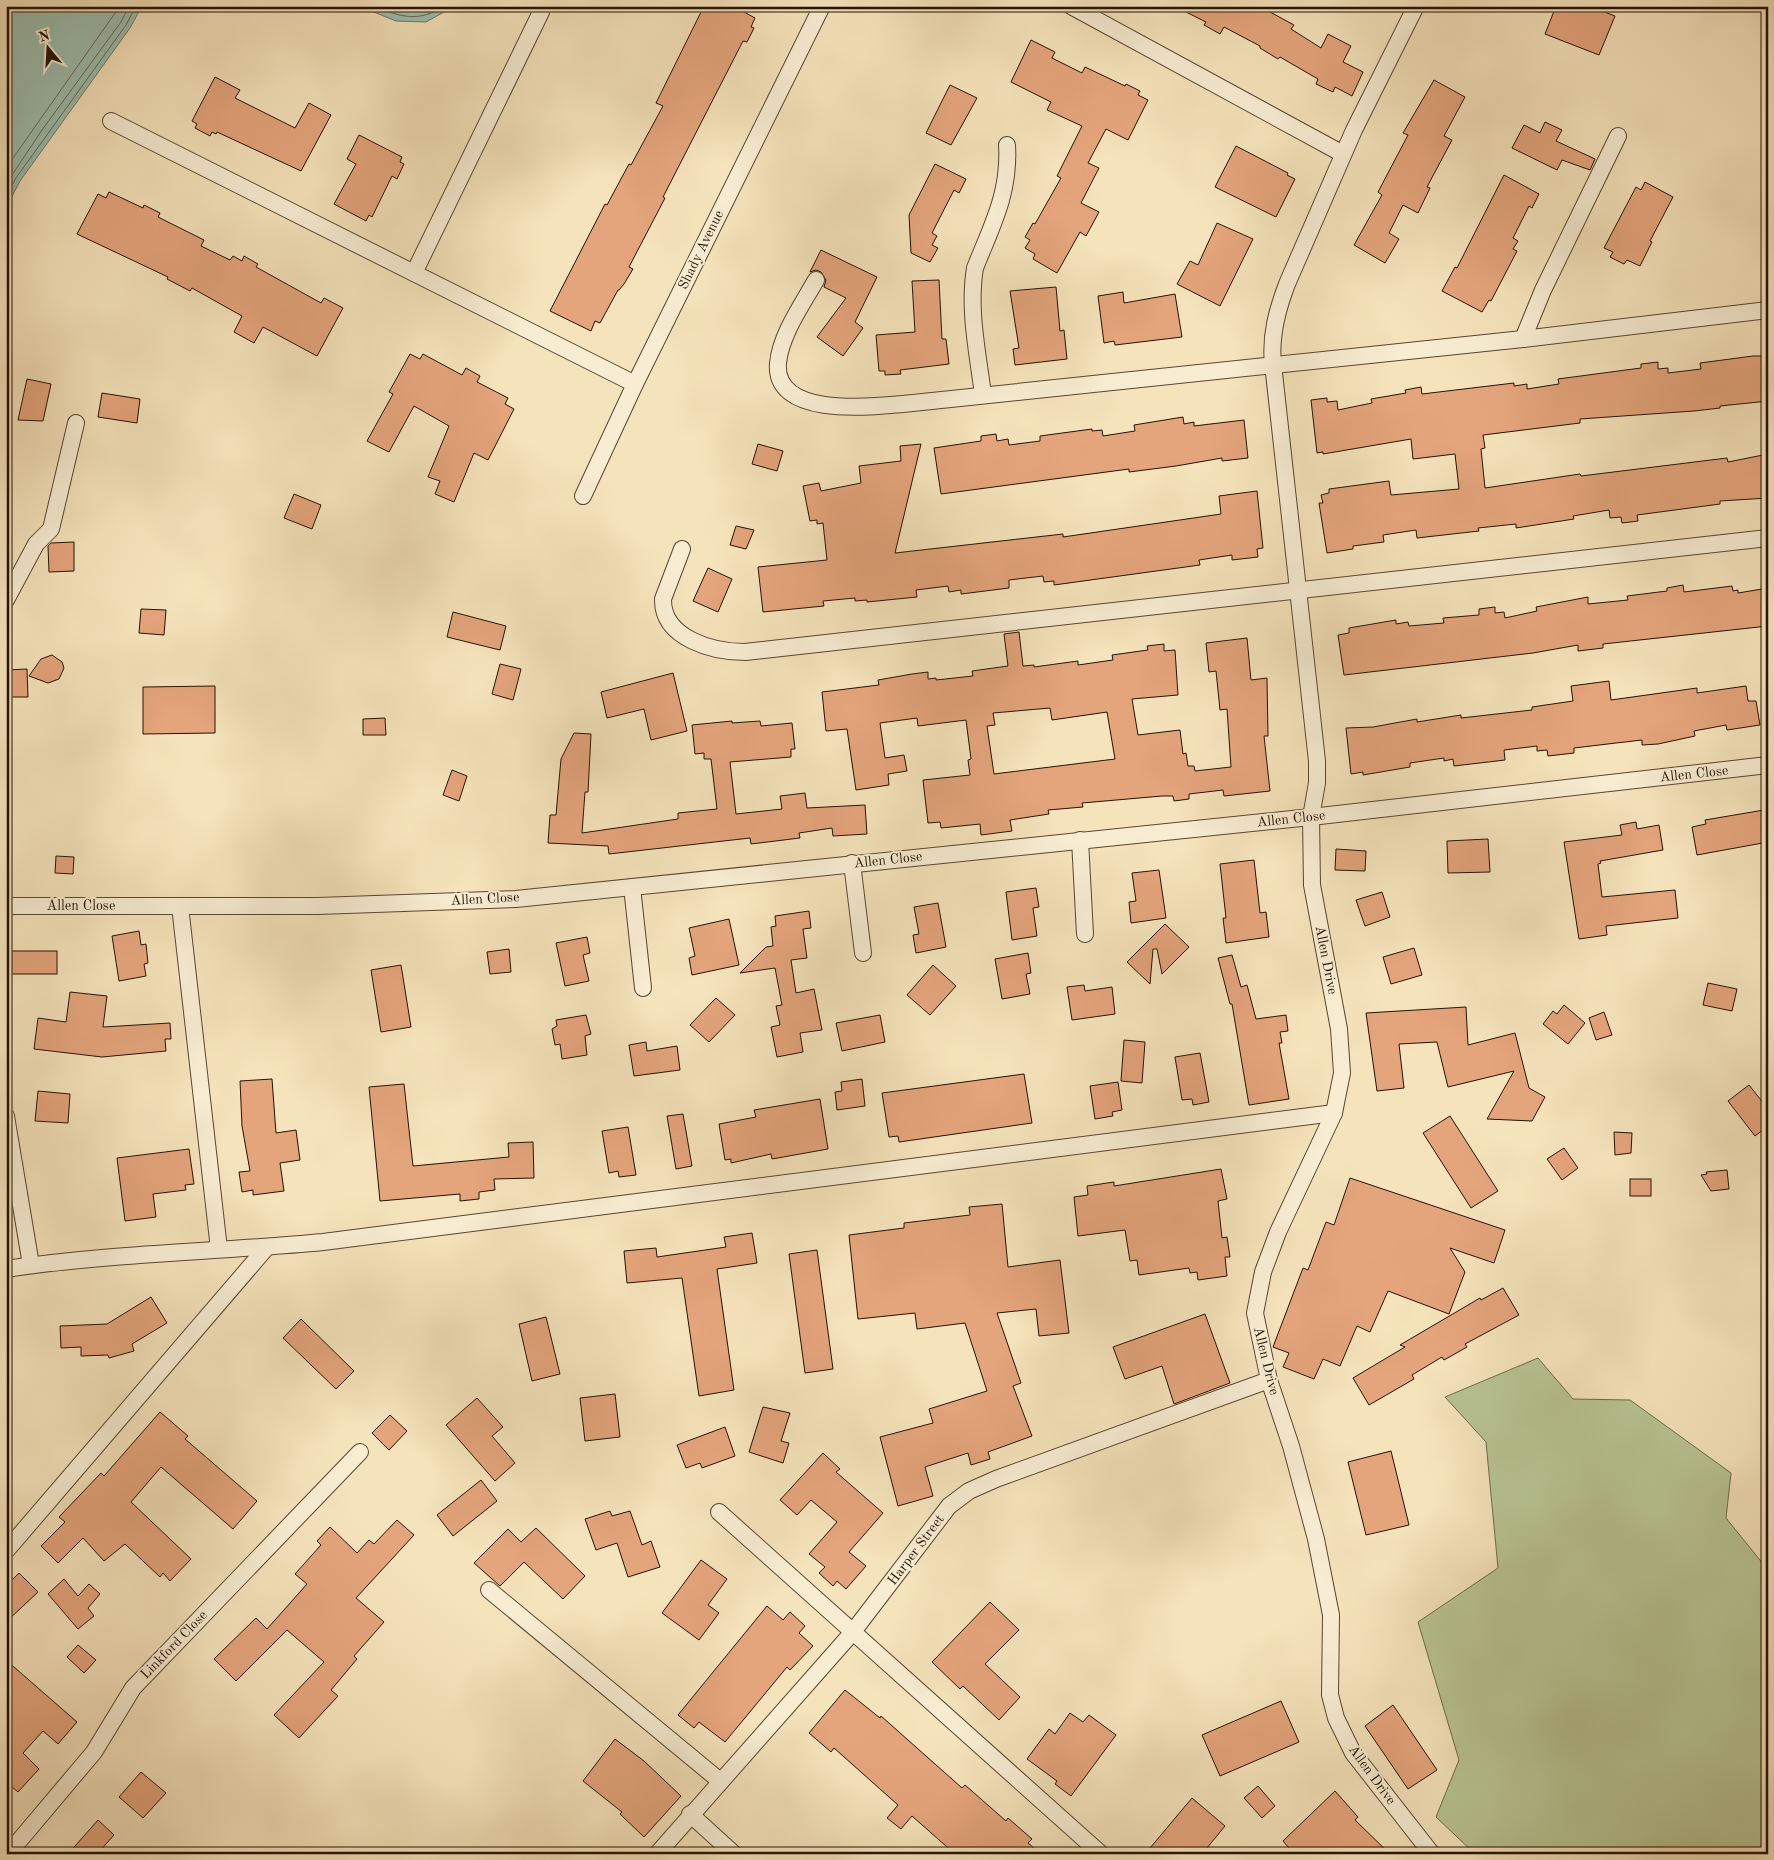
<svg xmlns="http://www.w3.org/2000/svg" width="1774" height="1860" viewBox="0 0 1774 1860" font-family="'Old Standard TT',serif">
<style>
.green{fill:#b8c493;stroke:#6e6b4a}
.water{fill:#9cbeaf;stroke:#6c796a}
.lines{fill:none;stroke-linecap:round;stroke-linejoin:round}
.shore{stroke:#606858;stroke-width:1}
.building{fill:#e4a47c;stroke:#241202;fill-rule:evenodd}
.minor-casing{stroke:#584630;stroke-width:18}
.minor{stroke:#f8edd3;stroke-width:16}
.labels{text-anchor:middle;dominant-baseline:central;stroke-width:4;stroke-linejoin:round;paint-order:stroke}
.street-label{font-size:14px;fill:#241202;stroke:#f8edd3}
</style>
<rect width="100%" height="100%" fill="#f5e3bb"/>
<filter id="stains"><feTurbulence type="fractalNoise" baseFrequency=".004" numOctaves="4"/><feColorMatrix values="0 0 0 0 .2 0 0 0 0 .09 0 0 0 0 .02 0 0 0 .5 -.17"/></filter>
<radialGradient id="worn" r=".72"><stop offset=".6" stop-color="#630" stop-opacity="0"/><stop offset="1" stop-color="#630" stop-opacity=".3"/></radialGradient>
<path class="green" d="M1538,1358L1573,1399L1630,1400L1731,1473L1726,1518L1768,1570V1854H1475L1436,1817L1459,1760L1418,1622L1498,1568L1486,1442L1445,1397Z"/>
<g class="water">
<path d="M6,6H142L130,28L20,181L6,208Z"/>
<path d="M359,6H455L426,22L396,21Z"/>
</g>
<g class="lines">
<g class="shore">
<path d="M373,6C401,17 418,23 445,6"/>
<path d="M6,168L120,6"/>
<path d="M6,184L42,130L121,22L129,6"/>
<path d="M6,197L16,178L126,25L136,6"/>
</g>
</g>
<g class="building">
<path d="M704,6H733L755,18L751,27L754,28L747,42L743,41L663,197L665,198L629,267L633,269L624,284L619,290H618L600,323L595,321L591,331L550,311L605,204L607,205L629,164L631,165L663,106L656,103Z"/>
<path d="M1174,6H1259L1294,25L1291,29L1321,48L1328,34L1351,46L1343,62L1363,72L1352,96L1335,87L1333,92L1316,84L1318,79L1280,57L1278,59L1260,48V46L1224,27L1220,34L1204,25L1206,22Z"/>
<path d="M1556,6H1589L1615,16L1599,55L1545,34Z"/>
<path d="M1031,40L1055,52L1052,58L1082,73L1085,67L1125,86L1126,84L1140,91L1138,95L1148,100L1128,140L1106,129L1088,163L1099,168L1081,203L1099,212L1086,236L1080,232L1057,273L1033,259L1035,254L1025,248L1030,240L1025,237L1033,223L1035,224L1061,178L1057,176L1082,126L1047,110L1051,102L1011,82Z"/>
<path d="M215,77L240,90L235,98L295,128L309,103L331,115L301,171L217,132L216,134L212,132L210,136L195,128L197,124L192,121Z"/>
<path d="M1434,80L1465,97L1444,136L1452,140L1427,187L1430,188L1418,213L1403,205L1389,233L1399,239L1385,263L1354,245L1382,195L1378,192L1408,135L1403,133Z"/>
<path d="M950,85L977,98L951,145L926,133Z"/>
<path d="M1545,122L1562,130L1556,141L1595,159L1590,170L1562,160L1557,170L1512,148L1524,125L1540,133Z"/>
<path d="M359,135L402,157L400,162L404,164L397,179L392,176L372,217L369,215L366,221L334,204L356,164L347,159Z"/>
<path d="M1236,146L1288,173L1287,175L1295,179L1276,217L1215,187Z"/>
<path d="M935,164L966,179L959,193L954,190L932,233L937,236L932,245L938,248L930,262L911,253L909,215Z"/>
<path d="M1504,175L1539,194L1532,208L1529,206L1513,238L1518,241L1513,249L1517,251L1491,301L1489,300L1482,312L1442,291L1455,267L1457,268Z"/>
<path d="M1645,182L1673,197L1650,241L1652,242L1640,266L1627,260L1624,264L1610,257L1613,252L1604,248L1636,187L1641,190Z"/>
<path d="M109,192L143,208L144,205L160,213L158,217L204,240L201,246L230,260L233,256L242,261L244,256L258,264L256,267L321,303L324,298L343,308L317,356L263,327L254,343L234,332L242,316L192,288L190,291L167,279L168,277L77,234L98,194L106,198Z"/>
<path d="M1217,223L1253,239L1220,306L1177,284L1190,261L1198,265Z"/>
<path d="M821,250L877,277L855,322L863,328L843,356L817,337L846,298L824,287L826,280L821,272L816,270L810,272Z"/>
<path d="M939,280L942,339H946L949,364L900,370L901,374L885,375V371H879L876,335L915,332L912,281Z"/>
<path d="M1056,287L1060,331L1064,330L1067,359L1015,365L1013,349L1019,348L1010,291Z"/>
<path d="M1123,292L1124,303L1175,294L1182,337L1115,345L1114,341L1104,343L1098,296Z"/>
<path d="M410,354L420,359L423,354L462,375L466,368L480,376L477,382L508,398L505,404L514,409L488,460L474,453L454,502L435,494L440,481L428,477L449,426L414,406L389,452L367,441L393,394L389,392Z"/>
<path d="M1753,356H1764L1768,401L1720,406V408L1694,411L1580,419V423L1483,435L1485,448L1481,449L1485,488L1580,474L1581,476L1727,458L1728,462L1768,454V498L1720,501V504L1637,515L1638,521L1622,523L1621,517L1610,518L1609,510L1573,516L1574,519L1516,528V524L1478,528L1479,531L1417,538L1416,530L1383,535L1384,542L1353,546V549L1327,553L1319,503H1323L1321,495L1329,493V489L1389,481L1391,495L1459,489L1455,454L1413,459L1411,439L1323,454V452L1317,453L1311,400L1327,398V402L1337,401L1338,410L1372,403L1371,399L1406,393L1405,390L1421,387L1422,394L1514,383V386L1527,384V389L1559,384L1558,379L1641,368V364L1658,362V369L1668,368V373L1701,369L1700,363Z"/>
<path d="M27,379L51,384L43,421L18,420Z"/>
<path d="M102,393L140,399L137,423L98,417Z"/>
<path d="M1183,417L1184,424L1194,422V426L1244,420L1248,458L1222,461V458L1176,466L1129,472V469L941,494L934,448L981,441V436L996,434L997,441L1008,439L1009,445L1040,441V436L1092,429V431L1102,430L1103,436L1135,431L1134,425Z"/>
<path d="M758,444L783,451L777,471L752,464Z"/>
<path d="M921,444L895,553L1063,534V537L1221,514L1219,496L1257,491L1263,548L1257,549L1258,557L1232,560V555L1199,560L1200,565L1054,585V581L1044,582L1043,576L1009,580V588L961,594V590L949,592L948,586L916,590L917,597L867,602V600L855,601V598L823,601L824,606L763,612L758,567L827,560L823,523L817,524V520L810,521L803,486L819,483L821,491L861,483L859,466L901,461L900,446Z"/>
<path d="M294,494L321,505L312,529L284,518Z"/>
<path d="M736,526L754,530L746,549L730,545Z"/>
<path d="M74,542V571L49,572L48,546L51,543Z"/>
<path d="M708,568L732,579L718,612L693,601Z"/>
<path d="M1683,585L1684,592L1732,586L1733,591L1738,590V593L1768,588V626L1603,644V648L1578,651V645L1533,653L1344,675L1338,635L1349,633V628L1396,620V624L1408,622L1409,626L1444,623L1443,618L1479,615V609L1495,607V613L1504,612L1505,618L1537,611L1536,607L1588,597V604L1628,600L1627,596L1667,591V588Z"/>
<path d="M141,609L166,610L164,635L139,633Z"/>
<path d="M453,612L506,626L500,650L447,637Z"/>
<path d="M1019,632L1023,666L1034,665V667L1078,661V665L1113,660L1112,655L1148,650L1147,646L1164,644V651L1175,650L1178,695L1132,699L1138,735L1180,730L1183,754L1186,753L1188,766H1194L1195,771L1231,767L1227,709L1220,710L1216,671L1209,672L1206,643L1247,638L1251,680L1267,678L1268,736H1264L1270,791L1224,796L1223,790L1189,794V799L1174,801L1173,796H1162L1082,803L1083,807L1048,810L1049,814L1010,820L1012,831L981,835L980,824L941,828L940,822L928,823L923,780L970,775L968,760L971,759L966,720L918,726L917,718L880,723L885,758L904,755L907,771L888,774L889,785L856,790L847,729L826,731L822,692L879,685L878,680L912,674L928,672V679L936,678V680L973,676L972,671L1008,666L1004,634ZM1050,708L1052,720L1107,712L1115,759L994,774L987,726L995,725L993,713Z"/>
<path d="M52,655L62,662L64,668L59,679L48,683L29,676L41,659Z"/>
<path d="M500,664L521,669L513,700L492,694Z"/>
<path d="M27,669L28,697H6V670Z"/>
<path d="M673,673L687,731L651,740L644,709L607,718L601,692Z"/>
<path d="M1609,681L1611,700L1697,688V693L1746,686L1748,701H1756L1760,725L1727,730L1726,725L1694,731L1695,736L1658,744L1642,745V740L1616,743L1574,748V753L1548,756L1547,750L1537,751V746L1504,750L1505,760L1454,766L1453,759L1444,761V758L1410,763V767L1363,775V772L1351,774L1346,728L1373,727L1417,719V722L1461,715V718L1532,710V707L1573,701L1571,686Z"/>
<path d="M215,686V733L143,734V687Z"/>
<path d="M385,718L386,735H363V719Z"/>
<path d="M732,721V723L760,721L761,726L792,723L795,749H791V757L730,762L736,814L782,809L780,796L805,793L807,808L865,805L867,834L833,836L832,828L799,833L800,838L751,844L750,838L609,854L608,846L548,843L550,815H556L561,759L574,733L591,734L588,792H585L582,833L678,819V813L717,809L711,759H704V753L695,754L692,725Z"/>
<path d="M452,770L467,776L459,801L443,795Z"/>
<path d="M1764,810L1765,814H1768V842L1697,855L1692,827L1706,824L1705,820Z"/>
<path d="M1636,822L1637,829L1659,825L1663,850L1600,861L1601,863L1598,864L1602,897L1675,890L1678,918L1606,926L1607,935L1579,939L1564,842L1622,835L1620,825Z"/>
<path d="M1488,839L1490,872L1448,873L1447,841Z"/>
<path d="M1336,849L1366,851L1365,871L1335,870Z"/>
<path d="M56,856L74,857L73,874L55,873Z"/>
<path d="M1254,860L1260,913L1266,912L1269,937L1226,943L1223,918H1226L1220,864Z"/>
<path d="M1159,870L1166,918L1131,923L1129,902L1136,901L1132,873Z"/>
<path d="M1036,888L1039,907L1033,908L1037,936L1012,940L1006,892Z"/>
<path d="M1382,892L1390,917L1365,926L1356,900Z"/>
<path d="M938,903L946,947L916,953L913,935L919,934L914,907Z"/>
<path d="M809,911L811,928L803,929L807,958L791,960L796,993L814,989L822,1030L800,1033L803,1052L777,1057L771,1027L780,1025L776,1006L782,1005L775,968L740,973L766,947L773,946L771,927L776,926L775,916Z"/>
<path d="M729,919L739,965L692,975L689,958L695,956L689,928Z"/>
<path d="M1165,924L1189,947L1162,974L1157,949H1153L1150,984L1127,962Z"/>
<path d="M139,931L141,945L146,944L148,963L144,964L146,976L119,981L112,936Z"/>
<path d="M587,937L590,953L583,955L589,981L565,986L556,943Z"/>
<path d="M1414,948L1422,975L1391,984L1383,957Z"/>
<path d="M509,949L511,972L490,974L487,952Z"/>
<rect x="12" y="951" width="45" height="23"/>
<path d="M1028,953L1031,973L1026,974L1030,994L1002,999L995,959Z"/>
<path d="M1232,955L1241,987L1247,985L1256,1019L1286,1015L1288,1031L1280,1032L1282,1043H1279L1289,1099L1249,1105L1232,1004H1230L1218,958Z"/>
<path d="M401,965L411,1027L381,1032L371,970Z"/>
<path d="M933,965L956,986L930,1015L907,995Z"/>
<path d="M1708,983L1737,989L1732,1011L1703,1005Z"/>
<path d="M1084,985L1085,991L1112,987L1115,1014L1072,1020L1067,987Z"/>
<path d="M70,992L107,996L103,1027L170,1023L171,1039H165L166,1051L102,1057L34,1049L38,1018L66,1022Z"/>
<path d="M716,998L735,1015L709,1042L690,1025Z"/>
<path d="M1564,1005L1585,1023L1568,1044L1543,1024L1553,1011L1557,1014Z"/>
<path d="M1466,1007L1468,1045L1515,1033L1529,1088L1545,1097L1532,1121L1487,1119L1514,1071L1448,1087L1437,1042L1399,1044L1404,1088L1377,1091L1366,1013Z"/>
<path d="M1604,1012L1612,1035L1596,1040L1589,1018Z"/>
<path d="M586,1015L591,1034L585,1036L587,1055L562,1059L560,1044L555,1045L552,1029L557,1026L556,1020Z"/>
<path d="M880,1015L885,1042L842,1051L836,1023Z"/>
<path d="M1124,1040L1145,1042L1142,1083L1121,1081Z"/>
<path d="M646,1042L647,1051L677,1046L680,1070L634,1076L629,1045Z"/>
<path d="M1200,1053L1209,1102L1193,1105L1192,1099L1182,1100L1175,1057Z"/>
<path d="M1024,1074L1032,1123L899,1142L898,1136L889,1137L882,1093Z"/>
<path d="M272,1079L276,1133L296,1130L300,1160L280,1163L284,1191L253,1195V1190L242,1192L239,1172L250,1171L242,1126L240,1081Z"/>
<path d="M862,1079L865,1106L837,1110L835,1092L842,1091L841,1082Z"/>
<path d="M1118,1082L1122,1110L1112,1112L1113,1116L1095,1119L1090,1086Z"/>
<path d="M404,1084L413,1166L509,1157L508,1143L533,1142L534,1178L494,1179L495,1190L479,1192V1199L460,1201V1194L380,1201L369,1087Z"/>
<path d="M1749,1085L1768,1109V1126L1755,1136L1728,1101Z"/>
<path d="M38,1091L70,1094L68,1123L35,1121Z"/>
<path d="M820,1099L828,1149L772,1159L771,1154L731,1163V1159L725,1160L719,1124L756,1117L754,1110Z"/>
<path d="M683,1114L692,1166L676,1169L667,1116Z"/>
<path d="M1450,1116L1498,1191L1471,1208L1423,1133Z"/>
<path d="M628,1127L636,1175L619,1177L618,1171L609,1173L602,1131Z"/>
<path d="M1614,1132L1632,1133L1631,1153L1615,1155Z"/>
<path d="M1564,1148L1578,1168L1562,1180L1547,1159Z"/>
<path d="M189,1149L194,1184L185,1185L186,1190L153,1194L156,1217L125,1221L117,1158Z"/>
<path d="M1221,1169L1227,1199L1218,1201L1222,1238L1227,1237L1230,1257H1225L1227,1276L1198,1280L1197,1272L1190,1273L1189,1268L1139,1275L1137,1260L1130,1261L1125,1230L1078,1236L1074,1197L1088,1195L1087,1186L1114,1182V1186Z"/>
<path d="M1727,1170L1729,1189L1711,1191L1701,1175L1707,1174L1706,1172Z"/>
<path d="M1350,1178L1505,1230L1494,1263L1450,1248L1465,1272L1449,1314L1388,1291L1370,1332L1357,1326L1340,1366L1323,1359L1314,1379L1283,1367L1289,1353L1273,1347L1303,1268L1308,1270L1326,1222L1334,1225Z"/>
<rect x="1630" y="1179" width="21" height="17"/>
<path d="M1002,1204L1008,1267L1060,1260L1069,1333L1039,1336L1036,1309L997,1313L1021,1383L1013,1386L1032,1436L988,1452L990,1459L971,1465L968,1453L925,1467L933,1496L898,1506L880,1437L933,1423L929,1409L987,1391L965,1323L917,1329L915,1313L858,1319L849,1235L904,1228V1223L970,1215L969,1207Z"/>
<path d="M752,1233L757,1263L717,1269L734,1390L699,1396L682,1278L627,1283L624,1251L656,1248L657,1257L726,1247L724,1237Z"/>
<path d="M817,1250L833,1369L805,1373L789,1254Z"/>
<path d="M1503,1288L1519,1315L1465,1344L1467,1347L1444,1360L1442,1357L1412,1375L1414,1379L1369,1405L1353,1378L1405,1347L1400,1345L1480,1298L1481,1300Z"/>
<path d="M151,1297L167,1323L132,1344L134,1351L109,1358L108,1355L81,1356V1347L61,1348L60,1326L107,1324Z"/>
<path d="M1205,1314L1230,1383L1174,1404L1162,1366L1125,1379L1113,1347Z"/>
<path d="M546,1317L560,1374L532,1381L519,1324Z"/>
<path d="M301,1319L354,1371L336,1389L283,1338Z"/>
<path d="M615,1394L620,1437L585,1441L580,1398Z"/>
<path d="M477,1398L503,1427L492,1436L515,1463L495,1481L446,1425Z"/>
<path d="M763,1407L790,1413L781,1441L789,1443L783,1463L749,1452Z"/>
<path d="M160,1412L188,1436L185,1439L257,1501L233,1529L161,1467L131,1502L191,1559L170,1581L163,1573L160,1577L125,1544L104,1561L83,1538L58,1563L41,1546L65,1522L59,1517L101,1473L104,1476Z"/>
<path d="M390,1415L407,1431L389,1450L372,1433Z"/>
<path d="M725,1427L735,1456L702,1468L700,1463L686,1468L677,1445Z"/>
<path d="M1391,1451L1409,1525L1366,1535L1348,1462Z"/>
<path d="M823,1453L840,1469L836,1472L883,1513L849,1552L866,1566L846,1589L837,1581L833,1586L819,1573L825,1567L809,1554L837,1522L811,1500L797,1515L780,1500Z"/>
<path d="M481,1480L497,1501L453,1536L437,1515Z"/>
<path d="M610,1511L612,1516L630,1511L642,1545L651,1541L660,1567L628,1577L617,1543L596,1550L585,1519Z"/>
<path d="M397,1520L414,1535L356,1598L384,1622L354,1656L357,1659L331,1690L338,1696L299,1738L274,1715L324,1662L287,1630L236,1681L214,1659L256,1618L267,1629L307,1584L295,1574L321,1545L317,1541L330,1527L357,1553L369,1540L374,1544Z"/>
<path d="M536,1528L585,1576L563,1599L524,1562L500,1586L474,1563L508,1529L521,1542Z"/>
<path d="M701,1560L727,1579L708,1605L719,1613L699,1640L662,1613Z"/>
<path d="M19,1573L38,1592L6,1622V1586Z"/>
<path d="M64,1579L78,1596L89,1584L100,1594L88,1608L94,1616L78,1629L48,1594Z"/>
<path d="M990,1602L1019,1630L985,1664L1020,1697L999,1720L963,1686L960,1689L932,1662Z"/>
<path d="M767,1606L783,1620L790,1612L805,1626L799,1633L813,1646L790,1670L787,1667L725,1742L699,1722L694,1728L678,1715Z"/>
<path d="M78,1645L96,1660L84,1673L67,1657Z"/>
<path d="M6,1660L77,1722L58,1744L43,1731L23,1753L39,1769L18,1792L6,1782Z"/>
<path d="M845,1690L880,1718L881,1716L962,1788L965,1785L1006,1821L1008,1818L1032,1839L1028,1843L1041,1854H955L912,1816L901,1829L887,1818L898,1805L834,1748L831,1752L809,1733Z"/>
<path d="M1281,1701L1299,1742L1220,1776L1202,1735Z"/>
<path d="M1393,1705L1437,1770L1408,1789L1365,1726Z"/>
<path d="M1070,1713L1083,1722L1089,1715L1116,1735L1071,1796L1055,1784L1057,1781L1027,1759L1049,1729L1055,1734Z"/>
<path d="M615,1739L644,1761L681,1796L644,1837L620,1814L622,1812L583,1781Z"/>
<path d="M141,1772L166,1793L143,1818L119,1797Z"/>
<path d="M1258,1786L1275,1806L1262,1818L1244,1798Z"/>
<path d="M1335,1791L1358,1817L1355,1820L1390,1854H1294L1283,1841Z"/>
<path d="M1192,1798L1225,1826L1202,1854H1145Z"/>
<path d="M98,1820L114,1835L97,1854H68Z"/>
</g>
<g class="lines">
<defs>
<g id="minor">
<path d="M1071,6L1343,154"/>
<path d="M1416,6L1354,130L1287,284C1277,310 1270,336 1273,364L1317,761V783L1311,817L1312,885L1339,1029L1342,1073L1334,1113L1278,1232L1263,1272L1255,1313L1269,1380L1291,1446L1316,1539L1331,1615L1330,1695L1336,1718L1353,1753L1432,1854"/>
<path d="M111,121L635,384"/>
<path d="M414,273L541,12"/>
<path d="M816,280C802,305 781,334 778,363C773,418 871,407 903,404L1523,339L1768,310"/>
<path d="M1523,339L1543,290L1618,136"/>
<path d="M983,395C978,354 968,310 975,268C992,225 1010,193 1007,145"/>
<path d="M583,496L635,384L822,6"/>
<path d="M682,549L663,599C662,639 714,652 745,652L1768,538"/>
<path d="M6,600L36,544L51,529L76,423"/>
<path d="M1080,840L1085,934"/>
<path d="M852,863L863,953"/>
<path d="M632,887L643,988"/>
<path d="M6,906H318L516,899L1311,817L1768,765"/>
<path d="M180,906L219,1249"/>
<path d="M6,1116L31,1265"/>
<path d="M6,1269C111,1253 218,1252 323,1242L1334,1113"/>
<path d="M719,1512L1101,1854"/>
<path d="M6,1551L267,1247"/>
<path d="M489,1590L720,1781"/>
<path d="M690,1814L734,1854"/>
<path d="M8,1854L94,1752L133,1688L360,1452"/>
<path d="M657,1854L852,1633L949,1506L969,1491L996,1479L1269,1380"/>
</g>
</defs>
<use href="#minor" class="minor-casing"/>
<use href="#minor" class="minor"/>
</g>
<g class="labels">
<g class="street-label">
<text transform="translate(701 250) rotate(-64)">Shady Avenue</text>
<text transform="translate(1694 774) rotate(-6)">Allen Close</text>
<text transform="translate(1291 819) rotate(-6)">Allen Close</text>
<text transform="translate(888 860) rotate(-6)">Allen Close</text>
<text transform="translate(485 899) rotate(-3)">Allen Close</text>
<text x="81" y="906">Allen Close</text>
<text transform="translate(1326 960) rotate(79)">Allen Drive</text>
<text transform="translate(1266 1361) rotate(76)">Allen Drive</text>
<text transform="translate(916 1550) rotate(-53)">Harper Street</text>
<text transform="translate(174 1645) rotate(-46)">Linkford Close</text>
<text transform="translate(1372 1775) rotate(54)">Allen Drive</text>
</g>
</g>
<rect width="1774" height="1860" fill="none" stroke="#f5e3bb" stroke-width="25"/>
<rect x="8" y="8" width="1759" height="1845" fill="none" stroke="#241202" stroke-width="2.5"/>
<rect x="12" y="12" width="1749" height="1835" fill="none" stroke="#241202"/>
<g transform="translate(48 48) rotate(342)" stroke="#f8edd3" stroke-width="4" paint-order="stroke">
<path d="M0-4L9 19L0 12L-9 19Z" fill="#241202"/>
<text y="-8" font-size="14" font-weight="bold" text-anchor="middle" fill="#241202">N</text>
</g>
<rect width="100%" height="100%" filter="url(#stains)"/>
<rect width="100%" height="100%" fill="url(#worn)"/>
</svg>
